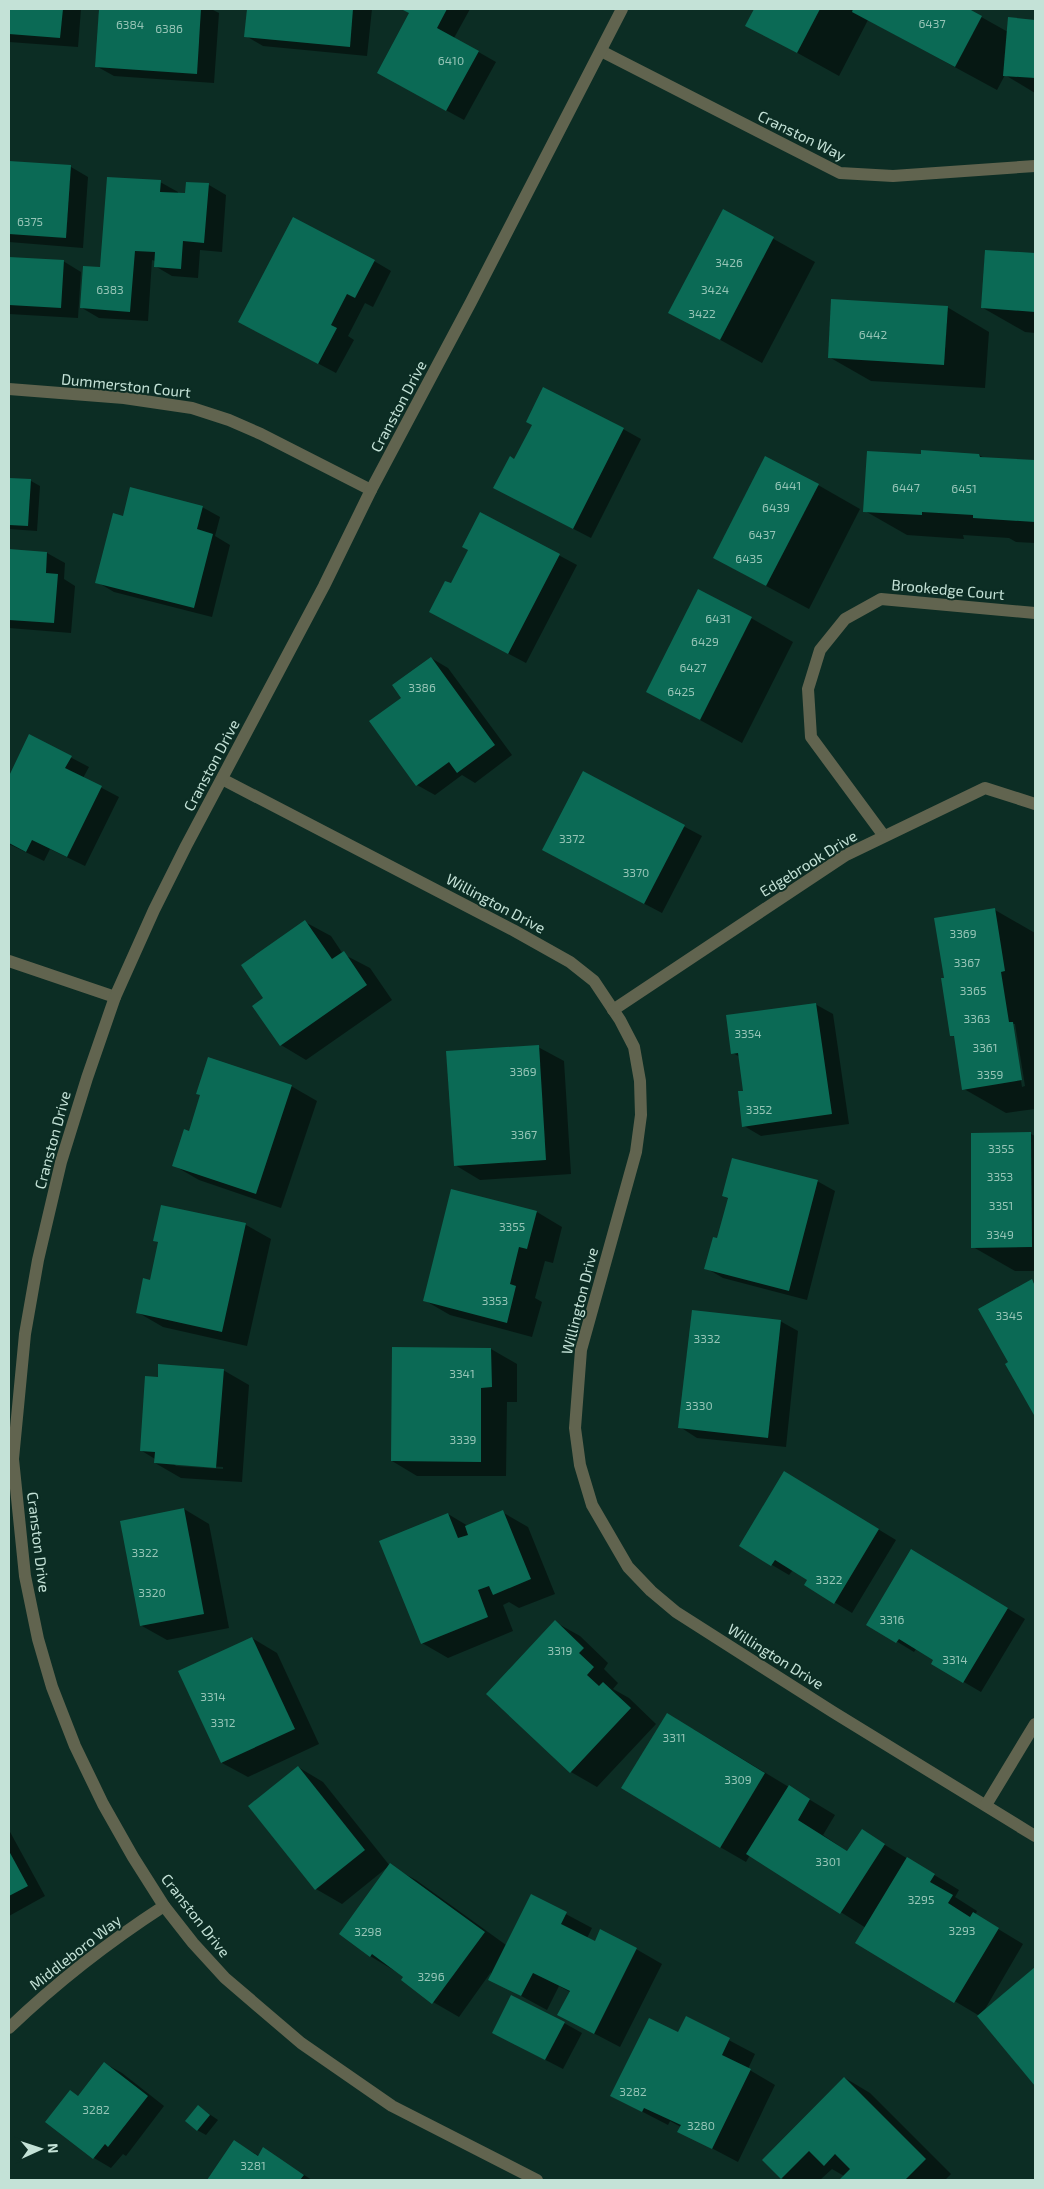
<svg xmlns="http://www.w3.org/2000/svg" width="1044" height="2189" viewBox="0 0 1044 2189" font-family="'Exo 2',sans-serif">
<style>
.shadow{fill:#0007;fill-rule:evenodd}
.building{fill:#0b6a55}
.lines{fill:none;stroke-linecap:round;stroke-linejoin:round}
.minor{stroke:#61644f;stroke-width:12}
.tertiary{stroke:#61644f;stroke-width:12}
.labels{text-anchor:middle;dominant-baseline:central;stroke-width:4;stroke-linejoin:round;paint-order:stroke}
.number-label{font-size:12px;fill:#96c4b6}
.street-label{font-size:15px;fill:#c4e2d7;stroke:#0c2d24}
</style>
<rect width="100%" height="100%" fill="#0c2d24"/>
<g class="shadow">
<path d="M9,9H81L78,47L9,42Z"/>
<path d="M100,9L177,10V9H211L219,13L214,83L114,76L96,66Z"/>
<path d="M248,9H372L367,56L263,46L246,36Z"/>
<path d="M403,9H470L454,38L496,62L464,120L396,83L411,13Z"/>
<path d="M755,9H967L1008,32L1009,19L1035,21V93L1005,75L997,90L868,20L839,76L747,25Z"/>
<path d="M9,162L71,167L88,177L83,248L9,242Z"/>
<path d="M160,182L178,192V194L186,195L209,185L226,195L222,252L200,250L198,278L172,276L155,266V261L152,260L148,321L99,318L82,308L101,268Z"/>
<path d="M723,211L815,262L762,363L670,312Z"/>
<path d="M986,251L1035,254V333L1025,332L983,308Z"/>
<path d="M9,258L63,261L81,272L78,318L9,314Z"/>
<path d="M374,261L391,271L373,307L365,303L348,336L354,340L336,373L257,331Z"/>
<path d="M947,307L989,332L985,388L871,381L829,357Z"/>
<path d="M623,429L641,439L591,538L512,497L515,461Z"/>
<path d="M979,455L986,459L1035,462V543L1016,542L1009,538L963,535L964,539L907,535L865,511L923,456Z"/>
<path d="M9,479L31,481L40,486L37,531L9,529Z"/>
<path d="M818,485L860,509L809,609L714,558Z"/>
<path d="M202,507L220,517L215,536L230,545L212,617L114,592L97,582L124,517Z"/>
<path d="M480,513L577,565L526,663L448,622L451,585L469,549Z"/>
<path d="M9,550L47,553L65,563L64,579L75,586L71,633L9,628Z"/>
<path d="M751,618L793,642L742,743L647,691Z"/>
<path d="M431,658L448,668L512,755L475,783L462,775L435,795L417,785Z"/>
<path d="M30,736L89,767L83,778L119,797L85,866L50,849L44,861L9,844V779Z"/>
<path d="M583,773L702,836L662,913L561,860Z"/>
<path d="M995,910L1035,933V1109L1006,1113L964,1089L955,1037L951,1035L945,979ZM1012,1024H1015L1025,1086L1022,1087Z"/>
<path d="M305,922L331,936L343,954L370,968L392,1000L306,1060L281,1045L265,998Z"/>
<path d="M815,1004L833,1014L849,1124L761,1136L744,1126V1092L740,1057L733,1053Z"/>
<path d="M538,1047L564,1061L571,1174L480,1180L455,1165Z"/>
<path d="M291,1086L317,1101L281,1208L199,1180L173,1165L189,1133Z"/>
<path d="M1031,1134L1035,1136V1271H1015L973,1247Z"/>
<path d="M817,1181L835,1191L807,1300L723,1278L706,1268L718,1240L729,1199L723,1196Z"/>
<path d="M162,1206L246,1225L271,1239L247,1346L163,1327L137,1312L151,1281L159,1243L154,1240Z"/>
<path d="M537,1212L562,1227L553,1263L545,1261L535,1298L542,1302L532,1337L450,1315L424,1300Z"/>
<path d="M1032,1281L1035,1283V1414L1009,1362Z"/>
<path d="M780,1321L798,1331L786,1447L697,1438L680,1427Z"/>
<path d="M393,1348L491,1349L517,1364V1402H507L506,1476H417L392,1461Z"/>
<path d="M223,1370L249,1385L242,1482L181,1478L155,1463V1459L142,1451ZM174,1464L223,1467V1469L176,1466Z"/>
<path d="M802,1483L896,1540L852,1613L805,1584L808,1580L793,1570L789,1575L740,1546Z"/>
<path d="M184,1509L209,1524L229,1628L167,1640L142,1626Z"/>
<path d="M502,1512L528,1527L555,1594L519,1608L509,1602L503,1605L513,1631L448,1658L422,1643L448,1514L468,1526Z"/>
<path d="M929,1561L1025,1619L981,1692L933,1664L935,1660L916,1649L914,1652L868,1624Z"/>
<path d="M555,1622L580,1636L608,1663L604,1669L618,1683L613,1689L629,1698L656,1724L597,1787L571,1772L487,1694Z"/>
<path d="M252,1638L277,1653L319,1744L248,1777L222,1763L180,1672Z"/>
<path d="M693,1729L835,1815L823,1835L848,1852L862,1831L959,1890L955,1897L977,1911L975,1915L1023,1944L984,2011L1035,1969V2084L978,2015L857,1943L866,1928L750,1855L746,1862L720,1847Z"/>
<path d="M298,1767L323,1782L390,1866L416,1880L506,1945L532,1896L592,1928L587,1938L596,1942L636,1949L662,1964L620,2047L559,2015L570,1992L559,1986L547,2010L490,1979L491,1972L459,2017L433,2002L403,1980L405,1977L370,1956L389,1866L342,1904L316,1889Z"/>
<path d="M9,1830L45,1896L9,1916Z"/>
<path d="M687,2018L755,2054L748,2069L775,2085L738,2162L679,2131L681,2127L670,2121L668,2125L612,2096L678,2034Z"/>
<path d="M564,2023L582,2033L563,2069L511,2042Z"/>
<path d="M104,2063L122,2073L164,2106L126,2156L123,2154L111,2168L94,2158L47,2121L79,2097Z"/>
<path d="M845,2078L870,2093L951,2174L945,2180H841L844,2176L832,2169L820,2180H785L782,2178L764,2160Z"/>
<path d="M199,2107L218,2120L206,2135L197,2130Z"/>
<path d="M235,2142L259,2156L263,2149L312,2180H210Z"/>
</g>
<g class="building">
<path d="M9,9H63L60,38L9,34Z"/>
<path d="M99,9H201L197,74L95,67Z"/>
<path d="M247,9H353L350,47L244,37Z"/>
<path d="M401,9H447L437,28L479,51L446,111L377,73L409,13Z"/>
<path d="M754,9H820L797,53L745,26Z"/>
<path d="M853,9H969L982,16L955,67L852,12Z"/>
<path d="M1008,17L1035,20V78L1003,76Z"/>
<path d="M9,161L71,165L66,238L9,234Z"/>
<path d="M107,177L161,180L160,192L185,193L186,182L209,183L204,243L183,241L181,269L154,267L155,252L135,251L130,312L80,308L83,266L100,267Z"/>
<path d="M723,209L774,237L720,340L668,313Z"/>
<path d="M293,217L375,260L355,298L347,294L331,325L337,328L318,364L238,322Z"/>
<path d="M985,250L1035,253V312L981,308Z"/>
<path d="M9,257L64,260L61,308L9,305Z"/>
<path d="M831,299L948,306L944,365L828,358Z"/>
<path d="M543,387L624,428L573,529L493,488L510,456L514,459L532,425L526,422Z"/>
<path d="M921,450L979,454L980,457L1035,460V522L973,518V515L922,512V515L863,512L867,451L921,454Z"/>
<path d="M765,456L819,484L766,586L713,558Z"/>
<path d="M9,478L31,479L28,526L9,525Z"/>
<path d="M130,487L203,506L197,529L213,534L194,608L95,583L113,513L123,516Z"/>
<path d="M480,512L560,554L508,654L429,612L445,581L451,583L468,550L462,547Z"/>
<path d="M9,549L47,552L46,573L58,574L54,623L9,620Z"/>
<path d="M698,589L752,617L700,720L646,692Z"/>
<path d="M431,657L495,745L457,773L449,762L416,786L369,721L401,698L392,685Z"/>
<path d="M29,734L72,756L65,768L102,786L67,857L32,840L26,852L9,843V776Z"/>
<path d="M583,771L685,825L644,904L542,850Z"/>
<path d="M995,908L1005,971L1001,972L1009,1022H1013L1022,1080L962,1090L954,1036H950L941,978H944L934,918Z"/>
<path d="M305,920L332,959L344,951L367,985L280,1046L252,1006L263,998L241,965Z"/>
<path d="M816,1003L832,1114L742,1127L738,1091H743L738,1053L731,1054L726,1015Z"/>
<path d="M539,1045L546,1160L454,1166L446,1051Z"/>
<path d="M208,1057L292,1085L256,1194L172,1166L184,1129L189,1131L200,1095L196,1094Z"/>
<path d="M1031,1132L1032,1247L971,1248V1133Z"/>
<path d="M732,1158L818,1180L789,1291L704,1269L713,1237L717,1238L728,1198L722,1196Z"/>
<path d="M451,1189L537,1211L527,1249L519,1247L510,1284L516,1286L507,1323L423,1301Z"/>
<path d="M161,1205L246,1223L222,1332L136,1313L143,1278L150,1280L158,1242L153,1241Z"/>
<path d="M1032,1279L1035,1286V1414L1034,1415L1005,1364L1008,1362L978,1309Z"/>
<path d="M692,1310L781,1320L768,1438L678,1428Z"/>
<path d="M392,1347L491,1348L492,1387L481,1388V1462L391,1461Z"/>
<path d="M158,1364L224,1369L216,1468L154,1463L155,1452L140,1451L145,1376L158,1377Z"/>
<path d="M784,1471L879,1529L834,1604L804,1585L807,1580L775,1560L771,1566L739,1546Z"/>
<path d="M184,1508L204,1614L140,1626L120,1521Z"/>
<path d="M503,1510L531,1579L493,1595L489,1586L478,1590L488,1617L421,1644L379,1541L448,1513L458,1538L468,1535L465,1526Z"/>
<path d="M911,1549L1008,1608L963,1683L931,1664L933,1660L899,1639L896,1643L866,1625Z"/>
<path d="M555,1620L584,1648L579,1653L594,1667L587,1675L599,1686L603,1682L631,1708L570,1773L486,1694Z"/>
<path d="M252,1637L295,1729L221,1763L178,1671Z"/>
<path d="M667,1713L765,1773L720,1848L621,1788Z"/>
<path d="M298,1766L365,1850L315,1890L248,1806Z"/>
<path d="M789,1785L810,1799L798,1820L847,1851L862,1829L885,1844L840,1914L746,1854Z"/>
<path d="M9,1851L28,1886L9,1896Z"/>
<path d="M907,1857L935,1874L930,1882L953,1895L948,1903L970,1917L973,1912L999,1928L954,2003L855,1943Z"/>
<path d="M390,1863L485,1932L432,2004L401,1980L403,1977L372,1954L370,1957L339,1934Z"/>
<path d="M531,1894L567,1912L561,1924L595,1941L600,1929L637,1948L594,2034L557,2015L570,1991L533,1973L521,1996L488,1980Z"/>
<path d="M1035,1967V2086L977,2016Z"/>
<path d="M511,1995L565,2022L545,2060L492,2033Z"/>
<path d="M686,2016L730,2038L722,2055L751,2069L712,2149L677,2132L681,2125L644,2108L642,2112L610,2096L649,2018L678,2032Z"/>
<path d="M104,2062L148,2096L108,2147L105,2144L93,2159L45,2122L70,2090L78,2096Z"/>
<path d="M844,2077L926,2159L905,2180H839L850,2169L835,2154L824,2166L809,2151L781,2179L762,2160Z"/>
<path d="M198,2105L210,2115L197,2131L185,2121Z"/>
<path d="M234,2140L258,2156L263,2147L304,2175L300,2180H207Z"/>
</g>
<g class="lines">
<g class="minor">
<path d="M601,51L840,173L893,176L1035,166"/>
<path d="M9,389L124,398L192,408L229,420L261,434L371,490"/>
<path d="M222,779L513,930L570,962L594,981L620,1020L634,1047L640,1081L641,1115L636,1152L581,1350L575,1428L580,1465L592,1505L628,1567L651,1591L676,1612L833,1712L1035,1836"/>
<path d="M884,836L811,737L808,689L820,650L845,619L881,599L1035,613"/>
<path d="M9,961L115,997"/>
<path d="M613,1010L846,855L985,788L1035,804"/>
<path d="M986,1805L1035,1724"/>
<path d="M9,2028C58,1981 107,1943 164,1906"/>
</g>
<path class="tertiary" d="M537,2180L392,2106L301,2043L225,1978L193,1943L164,1906L133,1857L103,1804L75,1746L52,1687L38,1639L25,1576L13,1459L25,1334L38,1260L61,1162L87,1078L115,997L154,910L186,846L324,586L371,490L471,302L622,9"/>
</g>
<g class="labels">
<g class="number-label">
<text x="932" y="23">6437</text>
<text x="130" y="24">6384</text>
<text x="169" y="28">6386</text>
<text x="451" y="60">6410</text>
<text x="30" y="221">6375</text>
<text x="729" y="262">3426</text>
<text x="110" y="289">6383</text>
<text x="715" y="289">3424</text>
<text x="702" y="313">3422</text>
<text x="873" y="334">6442</text>
<text x="788" y="485">6441</text>
<text x="906" y="487">6447</text>
<text x="964" y="488">6451</text>
<text x="776" y="507">6439</text>
<text x="762" y="534">6437</text>
<text x="749" y="558">6435</text>
<text x="718" y="618">6431</text>
<text x="705" y="641">6429</text>
<text x="693" y="667">6427</text>
<text x="422" y="687">3386</text>
<text x="681" y="691">6425</text>
<text x="572" y="838">3372</text>
<text x="636" y="872">3370</text>
<text x="963" y="933">3369</text>
<text x="967" y="962">3367</text>
<text x="973" y="990">3365</text>
<text x="977" y="1018">3363</text>
<text x="748" y="1033">3354</text>
<text x="985" y="1047">3361</text>
<text x="523" y="1071">3369</text>
<text x="990" y="1074">3359</text>
<text x="759" y="1109">3352</text>
<text x="524" y="1134">3367</text>
<text x="1001" y="1148">3355</text>
<text x="1000" y="1176">3353</text>
<text x="1001" y="1205">3351</text>
<text x="512" y="1226">3355</text>
<text x="1000" y="1234">3349</text>
<text x="495" y="1300">3353</text>
<text x="1009" y="1315">3345</text>
<text x="707" y="1338">3332</text>
<text x="462" y="1373">3341</text>
<text x="699" y="1405">3330</text>
<text x="463" y="1439">3339</text>
<text x="145" y="1552">3322</text>
<text x="829" y="1579">3322</text>
<text x="152" y="1592">3320</text>
<text x="892" y="1619">3316</text>
<text x="560" y="1650">3319</text>
<text x="955" y="1659">3314</text>
<text x="213" y="1696">3314</text>
<text x="223" y="1722">3312</text>
<text x="674" y="1737">3311</text>
<text x="738" y="1779">3309</text>
<text x="828" y="1861">3301</text>
<text x="921" y="1899">3295</text>
<text x="962" y="1930">3293</text>
<text x="368" y="1931">3298</text>
<text x="431" y="1976">3296</text>
<text x="633" y="2091">3282</text>
<text x="96" y="2109">3282</text>
<text x="701" y="2125">3280</text>
<text x="253" y="2165">3281</text>
</g>
<g class="street-label">
<text transform="translate(802 135) rotate(26)">Cranston Way</text>
<text transform="translate(126 385) rotate(6)">Dummerston Court</text>
<text transform="translate(398 406) rotate(-62)">Cranston Drive</text>
<text transform="translate(948 589) rotate(5)">Brookedge Court</text>
<text transform="translate(211 765) rotate(-62)">Cranston Drive</text>
<text transform="translate(808 863) rotate(-32)">Edgebrook Drive</text>
<text transform="translate(496 903) rotate(28)">Willington Drive</text>
<text transform="translate(52 1140) rotate(-75)">Cranston Drive</text>
<text transform="translate(579 1301) rotate(-76)">Willington Drive</text>
<text transform="translate(39 1542) rotate(83)">Cranston Drive</text>
<text transform="translate(776 1656) rotate(32)">Willington Drive</text>
<text transform="translate(196 1915) rotate(52)">Cranston Drive</text>
<text transform="translate(75 1952) rotate(-38)">Middleboro Way</text>
</g>
</g>
<rect width="1044" height="2189" fill="none" stroke="#c4e2d7" stroke-width="20"/>
<g transform="translate(40 2149) rotate(87)" stroke="#0c2d24" stroke-width="4" paint-order="stroke">
<path d="M0-4L9 19L0 12L-9 19Z" fill="#c4e2d7"/>
<text y="-8" font-size="14" font-weight="bold" text-anchor="middle" fill="#c4e2d7">N</text>
</g>
</svg>
